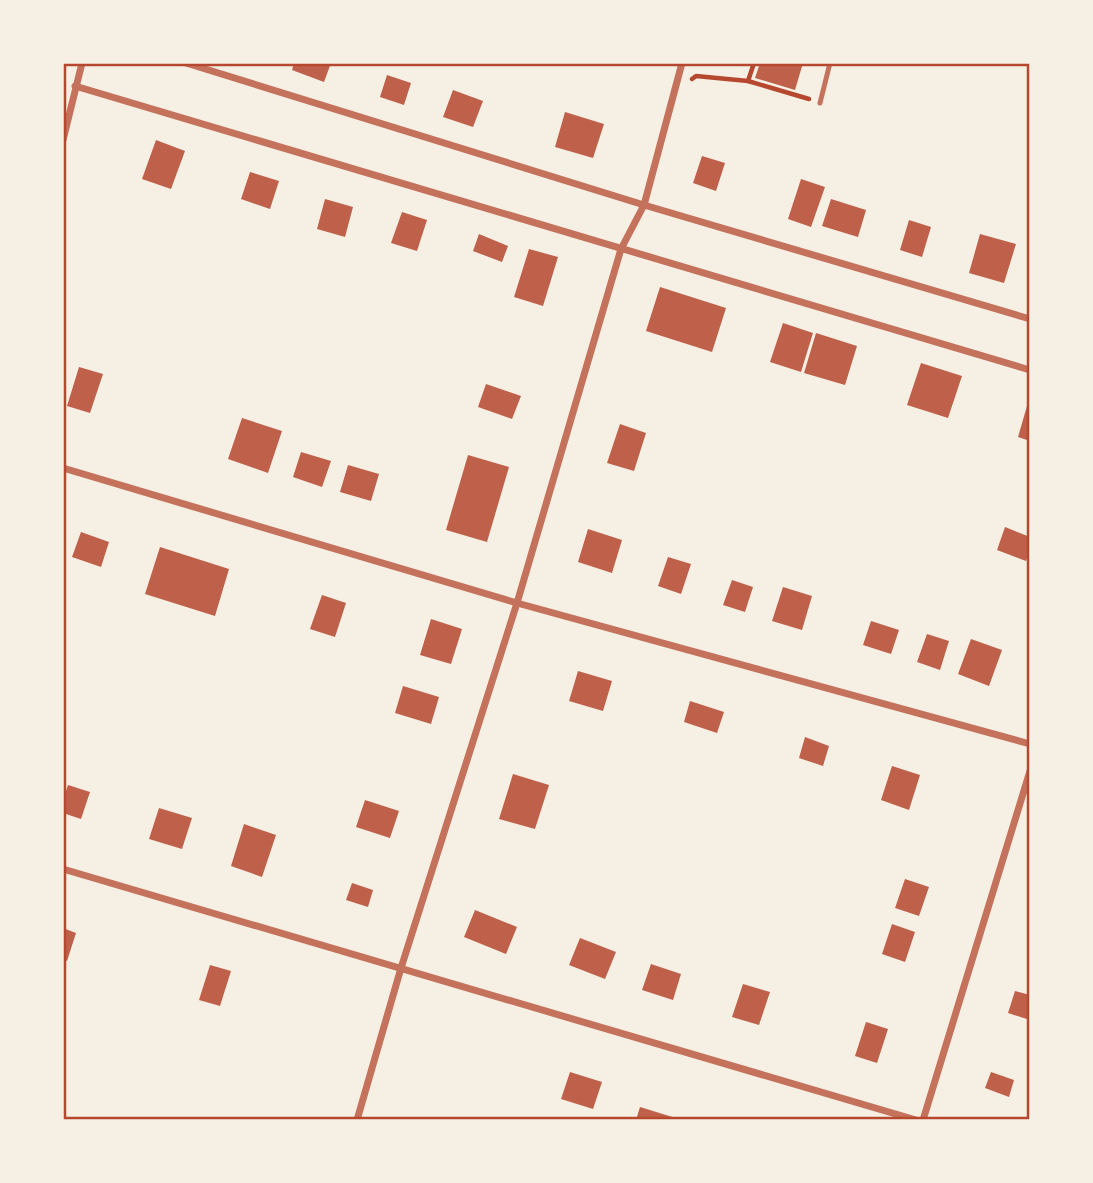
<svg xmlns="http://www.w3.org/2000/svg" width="1093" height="1183" viewBox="0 0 1093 1183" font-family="Barlow,sans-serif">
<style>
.building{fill:#bf614a}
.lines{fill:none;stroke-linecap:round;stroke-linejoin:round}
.path{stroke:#b5482f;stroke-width:4.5}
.service{stroke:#c5725c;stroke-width:5}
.minor{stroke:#c5725c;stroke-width:7}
.neatline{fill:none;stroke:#b5482f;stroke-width:2.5}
</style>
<rect width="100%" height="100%" fill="#f6efe4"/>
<g class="building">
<path d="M294,63H331L324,82L292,70Z"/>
<path d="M760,63H803L795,90L755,78Z"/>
<path d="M387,75L411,83L404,105L380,97Z"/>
<path d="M453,90L483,101L473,127L443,117Z"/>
<path d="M565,112L604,124L593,158L555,147Z"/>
<path d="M156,140L185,151L171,189L142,179Z"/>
<path d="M702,156L725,163L716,191L693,183Z"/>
<path d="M250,172L279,181L270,209L241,199Z"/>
<path d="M801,179L825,187L811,227L788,219Z"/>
<path d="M325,199L353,207L345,237L317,229Z"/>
<path d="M831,199L866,210L858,237L822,226Z"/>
<path d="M402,212L427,220L417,251L391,243Z"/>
<path d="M909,220L931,227L922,257L900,250Z"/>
<path d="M479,234L508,246L502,262L473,251Z"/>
<path d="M980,234L1016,244L1004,283L969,273Z"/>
<path d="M529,249L558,257L543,306L514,297Z"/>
<path d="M660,287L726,308L712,352L646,331Z"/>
<path d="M783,323L813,333L801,372L770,362Z"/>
<path d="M816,333L857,346L845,385L804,373Z"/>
<path d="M921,363L962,376L948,418L907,405Z"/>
<path d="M79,367L103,374L90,413L67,406Z"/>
<path d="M486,384L521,396L512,419L478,407Z"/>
<path d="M1029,399L1030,400V441L1018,437Z"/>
<path d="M242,418L282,431L268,473L228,459Z"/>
<path d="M620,424L646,433L634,471L607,463Z"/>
<path d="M301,452L331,461L322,487L293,477Z"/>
<path d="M468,455L509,467L487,542L446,530Z"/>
<path d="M348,465L379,474L371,501L340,492Z"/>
<path d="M1005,527L1030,537V550L1026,561L997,550Z"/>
<path d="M588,529L622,540L612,573L578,562Z"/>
<path d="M81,532L109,542L101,567L72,557Z"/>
<path d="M160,547L229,569L215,616L145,594Z"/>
<path d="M668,557L691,564L681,594L658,586Z"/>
<path d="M732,580L753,587L745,612L723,605Z"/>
<path d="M783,587L812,596L802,630L772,621Z"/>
<path d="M322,595L346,603L335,637L310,629Z"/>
<path d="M431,619L462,629L451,664L420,655Z"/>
<path d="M871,621L899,630L891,654L863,645Z"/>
<path d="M927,634L949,641L940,670L917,662Z"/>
<path d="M971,639L1002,650L989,686L958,674Z"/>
<path d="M578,671L612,681L603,711L569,701Z"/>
<path d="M403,686L439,697L431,724L395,713Z"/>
<path d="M690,701L724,712L717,733L684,722Z"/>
<path d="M805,737L829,746L823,766L799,758Z"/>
<path d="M892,766L920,775L909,810L881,800Z"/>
<path d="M513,774L549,785L535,829L499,819Z"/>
<path d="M68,785L90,792L81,819L63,813V801Z"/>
<path d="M365,800L399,811L390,838L356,827Z"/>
<path d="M159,808L192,818L182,849L149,839Z"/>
<path d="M244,824L276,835L262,877L231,866Z"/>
<path d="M905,879L929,887L919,916L895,908Z"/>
<path d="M352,883L373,890L368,907L346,900Z"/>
<path d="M475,910L517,927L506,954L464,937Z"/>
<path d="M892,924L915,932L905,962L882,954Z"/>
<path d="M63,928L76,933L67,961L63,959Z"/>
<path d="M580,938L616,952L605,979L569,965Z"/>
<path d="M651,964L681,974L673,1000L642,990Z"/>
<path d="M210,965L231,971L220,1006L199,1000Z"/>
<path d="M743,984L770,992L759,1025L732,1017Z"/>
<path d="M1015,991L1030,995V1020L1008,1013Z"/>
<path d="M866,1022L888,1029L877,1063L855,1056Z"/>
<path d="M570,1072L602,1082L593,1109L561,1099Z"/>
<path d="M991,1072L1014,1080L1009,1097L985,1088Z"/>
<path d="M640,1107L679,1119V1120H636Z"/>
</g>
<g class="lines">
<g class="path">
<path d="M692,79L696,76L748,81L809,99"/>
<path d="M748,81L754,63"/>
</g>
<path class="service" d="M820,103L830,63"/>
<g class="minor">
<path d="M186,63L644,205L1030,319"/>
<path d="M75,86L1030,370"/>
<path d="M63,140L82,63"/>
<path d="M63,468L517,603L1030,744"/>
<path d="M63,869L916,1120"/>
<path d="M357,1120L401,968L517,603L621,249L644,205L682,63"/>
<path d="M923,1120L1030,771"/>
</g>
</g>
<rect width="1093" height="1183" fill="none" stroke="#f6efe4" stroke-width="130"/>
<rect x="65" y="65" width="963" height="1053" class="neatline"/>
</svg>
